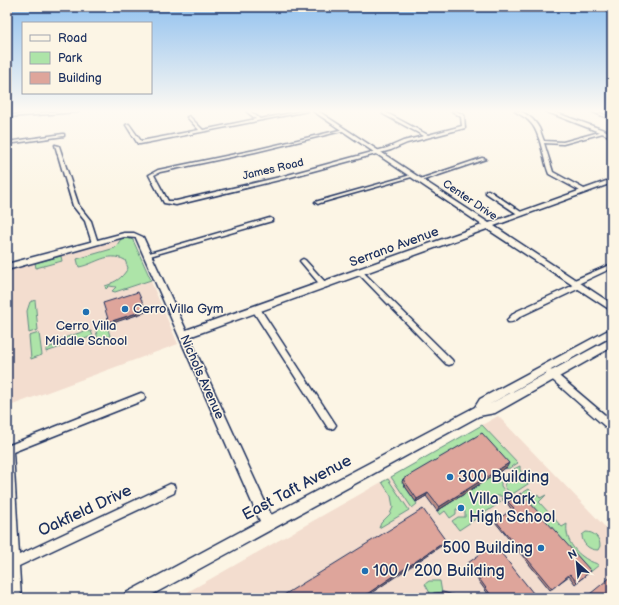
<svg xmlns="http://www.w3.org/2000/svg" width="619" height="605" viewBox="0 0 619 605" font-family="'Balsamiq Sans',sans-serif">
<style>
.built{fill:#f3ddcf}
.green{fill:#ade4a8;stroke:#648a83}
.lines{fill:none;stroke-linecap:round;stroke-linejoin:round}
.minor-casing{stroke:#1b2f5e;stroke-width:3}
.tertiary-casing{stroke:#1b2f5e;stroke-width:3}
.minor{fill:#fcf5e5;fill-rule:evenodd}
.tertiary{fill:#fcf5e5;fill-rule:evenodd}
.wall{fill:#bf8e85;stroke:#1b2f5e}
.shaded-wall{fill:#9b746c;stroke:#1b2f5e}
.building{fill:#dea59b;stroke:#1b2f5e}
.poi-dot{fill:#1f6fb2;stroke:#fcf5e5;stroke-width:1.5}
.labels{text-anchor:middle;dominant-baseline:central;stroke-width:3;stroke-linejoin:round;paint-order:stroke}
.far-street-label{font-size:11px;fill:#1b2f5e;stroke:#fcf5e5}
.street-label{font-size:13px;fill:#1b2f5e;stroke:#fcf5e5}
.poi-label{font-size:13px;fill:#1b2f5e;stroke:#fcf5e5;text-anchor:start}
.near-poi-label{font-size:16px;fill:#1b2f5e;stroke:#fcf5e5;text-anchor:start}
.near-street-label{font-size:16px;fill:#1b2f5e;stroke:#fcf5e5}
</style>
<rect width="100%" height="100%" fill="#fcf5e5"/>
<filter id="ink" filterUnits="userSpaceOnUse"><feTurbulence type="fractalNoise" baseFrequency=".025" numOctaves="2"/><feDisplacementMap in="SourceGraphic" scale="8" xChannelSelector="R" yChannelSelector="G"/><feConvolveMatrix kernelMatrix="1 2 1 2 8 2 1 2 1" color-interpolation-filters="sRGB"/></filter>
<g filter="url(#ink)">
<g class="built">
<path d="M125,238L133,240L178,344L7,407V270Z"/>
<path d="M498,416L612,534V598H177Z"/>
</g>
<g class="green">
<path d="M127,238L133,240L151,280L115,292L112,291L116,287L109,286L106,289L105,286L111,284V283C118,281 124,275 128,268L125,260C107,251 96,264 79,267L77,259L115,248L121,239Z"/>
<path d="M61,256L62,261L36,268L35,263Z"/>
<path d="M35,300L38,330L29,333L27,311L30,302Z"/>
<path d="M106,322L110,336L98,340L95,326Z"/>
<path d="M88,330L89,332L91,331L93,336L46,352V349L53,346L52,342Z"/>
<path d="M39,333L42,355L31,359L29,336Z"/>
<path d="M482,425L518,463L510,468L402,482L417,504L412,508L391,477Z"/>
<path d="M520,466V470L531,482L511,495L505,487L504,478H511L513,474L512,470Z"/>
<path d="M499,472L501,475V486L509,497L503,501L502,496H496L497,500L501,502L459,530L452,521L458,517H465V512L463,510L456,509V514L450,518L445,511L440,515L437,511Z"/>
<path d="M388,479L409,510L379,528L381,523L390,514L393,507L391,496L382,482Z"/>
<path d="M529,489L535,496L537,494L540,498L546,495L539,502L562,527L567,524C565,539 574,552 588,560C591,562 596,563 599,565L589,573L519,495Z"/>
<path d="M586,532C594,532 600,538 600,546L598,550C589,550 582,544 582,535Z"/>
<path d="M429,581H440L442,593L431,595L425,584Z"/>
</g>
<g class="lines">
<defs>
<g id="minor">
<path d="M66,111H80L78,112L7,117V115Z"/>
<path d="M246,111H250L260,119L302,111H308L140,144H138L126,125L129,124L141,141L199,130L188,118L187,117L189,116L203,130L256,119Z"/>
<path d="M452,111H456L464,115L465,128L407,143L391,150L283,179L176,205L164,203L149,175L158,170L255,150L344,129L346,130L255,152L160,172L154,175L168,201H176L280,177L387,148L403,141L424,136L383,114V112H385L428,135L462,126L461,117Z"/>
<path d="M515,111C524,110 535,120 539,128C541,132 542,137 544,141L563,142L603,131V133L563,144L544,143L553,172L586,190V192H582L549,174C543,159 541,133 530,122C526,117 520,115 515,111Z"/>
<path d="M591,111H596L612,118V120Z"/>
<path d="M63,134H64V136L7,144V142Z"/>
<path d="M55,145L59,146L79,206L91,221L98,243L97,244H93L92,243L85,221L73,206Z"/>
<path d="M482,158L486,159L421,181L417,180Z"/>
<path d="M411,175L415,176L320,203L318,204L315,202Z"/>
<path d="M488,190L490,191L524,214L523,215H519L486,193V191Z"/>
<path d="M270,218L272,219V221L150,256H146L145,255L146,254Z"/>
<path d="M303,259L305,260L326,283L327,285L326,287H322L301,262L300,261L301,260Z"/>
<path d="M612,264V268L578,284H580L581,286L580,288L521,316C517,319 514,323 508,322L507,320L515,312L574,285H572L571,283L572,281Z"/>
<path d="M360,270L362,271L452,360L453,362L452,364L449,365L446,364L358,273L357,272L358,271Z"/>
<path d="M253,307H259L334,422L336,425L334,428L331,429L328,428L253,311L252,309Z"/>
<path d="M550,370L553,371L612,421V431L609,430L547,375L546,373L547,371Z"/>
<path d="M141,393L144,394L145,397L144,400L13,452L19,555L170,484L174,485L175,489L174,493L19,566L21,598H9L7,546V446Z"/>
</g>
<g id="tertiary">
<path d="M313,111H318L489,223L612,179V183L494,226L612,304V311L487,229L189,337L271,515L475,407L480,399L612,328V336L488,405L612,338V347L495,413L479,416L146,598H123L126,593L260,521L136,238L124,237L7,270V264L124,233H134L143,237L186,330L482,225Z"/>
<path d="M545,111H551L612,133V137Z"/>
</g>
</defs>
<use href="#minor" class="minor-casing"/>
<use href="#tertiary" class="tertiary-casing"/>
<use href="#minor" class="minor"/>
<use href="#tertiary" class="tertiary"/>
</g>
<g class="wall">
<path d="M507,467L437,511L426,496L416,502L402,482L403,479Z"/>
<path d="M508,502L591,571L575,584L569,576L550,590L495,522L496,521L512,510L507,503Z"/>
<path d="M468,563L537,598H491L466,564Z"/>
</g>
<g class="shaded-wall">
<path d="M146,310V312L110,324L109,322Z"/>
<path d="M509,463L507,467L437,511L439,507Z"/>
<path d="M428,493L426,496L416,502L417,499Z"/>
<path d="M446,541L444,544L364,598H361Z"/>
</g>
<g class="building">
<path d="M138,292L146,310L109,322L103,303Z"/>
<path d="M482,433L509,463L439,507L428,493L417,499L403,479Z"/>
<path d="M521,493L591,571L577,582L570,574L552,589L496,521L514,508L508,502Z"/>
<path d="M423,509L446,541L361,598H279Z"/>
<path d="M494,544L537,598H493L468,563Z"/>
<path d="M612,576V598H585Z"/>
<path d="M443,592L453,595L456,598H427L428,596L434,593Z"/>
</g>
</g>
<linearGradient id="sky" x2="0" y2="1"><stop stop-color="#91c1ef"/><stop offset="0.57" stop-color="#fefaf3"/><stop offset="1" stop-color="#fefaf3" stop-opacity="0"/></linearGradient>
<rect width="619" height="195" fill="url(#sky)"/>
<g class="poi-dot">
<circle cx="125" cy="309" r="4"/>
<circle cx="86" cy="312" r="4"/>
<circle cx="450" cy="477" r="4"/>
<circle cx="461" cy="508" r="4"/>
<circle cx="541" cy="548" r="4"/>
<circle cx="365" cy="571" r="4"/>
</g>
<g class="labels">
<g class="far-street-label">
<text transform="translate(273 169) rotate(-13)">James Road</text>
<text transform="translate(470 200) rotate(34)">Center Drive</text>
</g>
<g class="street-label">
<text transform="translate(394 247) rotate(-20)">Serrano Avenue</text>
<text transform="translate(202 377) rotate(66)">Nichols Avenue</text>
</g>
<g class="poi-label">
<text x="133" y="309">Cerro Villa Gym</text>
<text x="86" y="326" text-anchor="middle">Cerro Villa<tspan x="86" dy="15">Middle School</tspan></text>
</g>
<g class="near-poi-label">
<text x="458" y="477">300 Building</text>
<text x="469" y="499">Villa Park<tspan x="469" dy="18">High School</tspan></text>
<text x="533" y="548" text-anchor="end">500 Building</text>
<text x="373" y="571">100 / 200 Building</text>
</g>
<g class="near-street-label">
<text transform="translate(297 488) rotate(-28)">East Taft Avenue</text>
<text transform="translate(85 511) rotate(-25)">Oakfield Drive</text>
</g>
</g>
<rect width="619" height="605" fill="none" stroke="#fcf5e5" stroke-width="24"/>
<rect x="12" y="12" width="595" height="581" fill="none" stroke="#1b2f5e" stroke-width="1.5" filter="url(#ink)"/>
<rect x="22" y="22" width="130" height="72" fill="#fcf5e5" stroke="#a2a6af"/>
<rect x="30" y="35" width="20" height="6" fill="#fcf5e5" stroke="#a2a6af"/>
<text x="58" y="42" font-size="12" fill="#1b2f5e">Road</text>
<rect x="30" y="52" width="20" height="12" fill="#ade4a8" stroke="#a2a6af"/>
<text x="58" y="62" font-size="12" fill="#1b2f5e">Park</text>
<rect x="30" y="72" width="20" height="12" fill="#dea59b" stroke="#a2a6af"/>
<text x="58" y="82" font-size="12" fill="#1b2f5e">Building</text>
<g transform="translate(577 563) rotate(333)" stroke="#fcf5e5" stroke-width="3" paint-order="stroke">
<path d="M0-3L7 15L0 10L-7 15Z" fill="#1b2f5e"/>
<text y="-6" font-size="11" font-weight="bold" text-anchor="middle" fill="#1b2f5e">N</text>
</g>
</svg>
